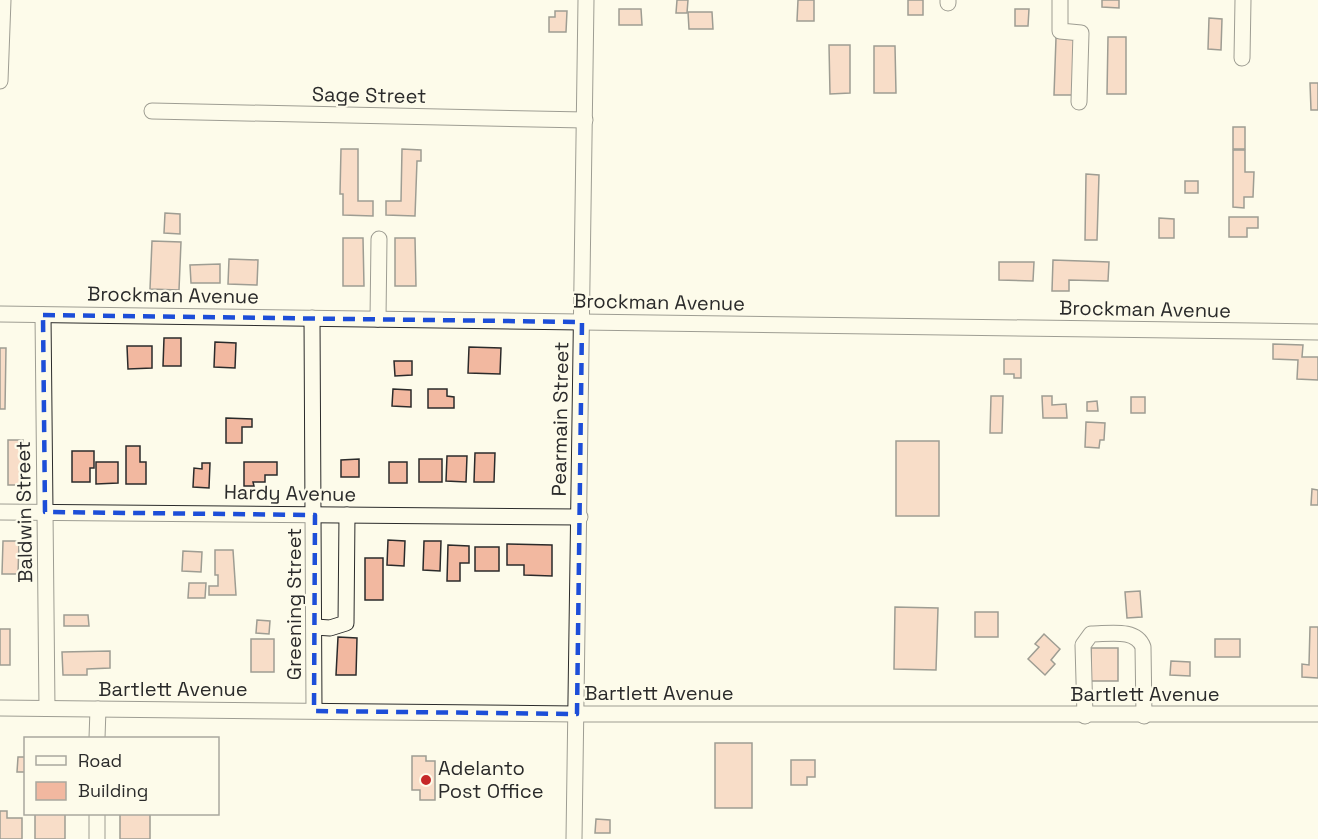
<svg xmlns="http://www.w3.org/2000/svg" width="1318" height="839" viewBox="0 0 1318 839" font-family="'Space Grotesk',sans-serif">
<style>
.building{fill:#f2b8a0;stroke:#2b2b2b;stroke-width:1.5}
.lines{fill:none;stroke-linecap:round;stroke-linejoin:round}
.minor-casing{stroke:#2b2b2b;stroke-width:17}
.minor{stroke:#fdfbea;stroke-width:15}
.marked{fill:none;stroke:#1d4ed8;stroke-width:4.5;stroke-dasharray:12 8;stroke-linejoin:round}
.poi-dot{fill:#c62828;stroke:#fdfbea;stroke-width:2}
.labels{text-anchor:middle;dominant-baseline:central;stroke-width:4.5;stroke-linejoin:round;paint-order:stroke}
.street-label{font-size:20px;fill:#2b2b2b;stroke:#fdfbea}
.poi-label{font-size:20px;fill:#2b2b2b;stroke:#fdfbea;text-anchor:start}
</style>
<rect width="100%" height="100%" fill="#fdfbea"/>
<g class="building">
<path d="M677,0H688L687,13H676Z"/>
<path d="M798,0H814V21H797Z"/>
<rect x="908" y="0" width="15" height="15"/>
<path d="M1102,0H1119V8L1102,7Z"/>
<path d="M619,9H641L642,25H619Z"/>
<path d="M1015,9H1029L1028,26H1015Z"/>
<path d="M555,11H567L566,32H549V17H555Z"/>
<path d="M688,12H712L713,29H689Z"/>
<path d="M1209,18L1222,19L1221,50L1208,49Z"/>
<path d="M1108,37H1126V94H1107Z"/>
<path d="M1056,38L1075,39L1073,95H1054Z"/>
<path d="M829,45H850V93L830,94Z"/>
<path d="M874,46H895L896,93H874Z"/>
<path d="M1310,83H1318V110H1311Z"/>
<rect x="1233" y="127" width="12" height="22"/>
<path d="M341,149H358V201H373V216L343,215V194H340Z"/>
<path d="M402,149L421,150V161H417L415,216L386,215V201H401Z"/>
<path d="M1233,150H1245V172H1254L1253,197H1244V208L1233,207Z"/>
<path d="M1086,174L1099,175L1097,240H1085Z"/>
<rect x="1185" y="181" width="13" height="12"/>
<path d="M165,213L180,214V234L164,233Z"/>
<path d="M1229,217H1258V228H1247V237H1229Z"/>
<path d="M1159,218L1174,219V238H1159Z"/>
<path d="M343,238H363L364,286H343Z"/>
<path d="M395,238H415L416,286H395Z"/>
<path d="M152,241L181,242L179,290L150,289Z"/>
<path d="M229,259L258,260L257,285L228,284Z"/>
<path d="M1053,260L1109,262L1108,281L1069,280V291H1052Z"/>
<path d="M999,262H1034L1033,281L999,280Z"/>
<path d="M220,264V283H191L190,265Z"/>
<path d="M164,338H181V366H163Z"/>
<path d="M215,342L236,343L235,368L214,367Z"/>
<path d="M1273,344L1303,345L1302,357H1318V380L1297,379L1298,360L1273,359Z"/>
<path d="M127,346H152V368L128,369Z"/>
<path d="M469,347L501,348L500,374L468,373Z"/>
<path d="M0,348H6L5,409H0Z"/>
<path d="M1004,359H1021V378H1014V374H1004Z"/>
<path d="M394,361H412V375L395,376Z"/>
<path d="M393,389L411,390V407L392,406Z"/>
<path d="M428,389H447V396L454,397V408H428Z"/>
<path d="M991,396H1003L1002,433H990Z"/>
<path d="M1042,396H1052V405L1066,404L1067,418H1043Z"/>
<rect x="1131" y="397" width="14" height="16"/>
<path d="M1097,401L1098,411H1087V402Z"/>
<path d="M226,418L252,419V427H242V443H226Z"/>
<path d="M1086,422L1105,423L1104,440H1100L1099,448L1085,447Z"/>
<rect x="8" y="440" width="15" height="45"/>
<rect x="896" y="441" width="43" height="75"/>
<path d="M126,446H140V462H146V484H126Z"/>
<path d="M72,451H94V468H90V482H72Z"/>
<path d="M475,453H495L494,482H474Z"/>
<path d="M447,456H467L466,482L446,481Z"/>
<path d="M359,459V477H341V460Z"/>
<rect x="419" y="459" width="23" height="23"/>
<path d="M96,462H118V483L96,484Z"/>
<path d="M244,462H277V475H265V482H253L254,486H244Z"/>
<rect x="389" y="462" width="18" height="21"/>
<path d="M202,463H210L209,488L193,487L194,468L202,469Z"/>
<path d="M1312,489L1318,490V505H1311Z"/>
<path d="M388,540L405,541L404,566L387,565Z"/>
<path d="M3,541H19L18,574H2Z"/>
<path d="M424,541H441L440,571L423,570Z"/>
<path d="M507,544L552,545V576L524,575V565H507Z"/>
<path d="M448,545L469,546V563H460V581H447Z"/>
<rect x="475" y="547" width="24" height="24"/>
<path d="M215,550H233L236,595H209V586H218V575H215Z"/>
<path d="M183,551L202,552L201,572L182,571Z"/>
<rect x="365" y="558" width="18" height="42"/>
<path d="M189,583H206L205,598H188Z"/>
<path d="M1140,591L1142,617L1127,618L1125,592Z"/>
<path d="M895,607L938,608L936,670L894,669Z"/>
<rect x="975" y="612" width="23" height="25"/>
<path d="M64,615H88L89,626H64Z"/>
<path d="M257,620L270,621L269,634L256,633Z"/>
<path d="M1310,627H1318V678L1302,677V664L1309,665Z"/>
<rect x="0" y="629" width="10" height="36"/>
<path d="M1044,634L1060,649L1051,660L1055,664L1045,675L1028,659L1039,647L1035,644Z"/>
<path d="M338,637L357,638L356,675H336Z"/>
<rect x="251" y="639" width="23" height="33"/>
<rect x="1215" y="639" width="25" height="18"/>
<rect x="1091" y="648" width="27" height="33"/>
<path d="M110,651V668L87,669V675H63L62,652Z"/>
<path d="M1171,661L1190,662V676L1170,675Z"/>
<rect x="715" y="743" width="37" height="65"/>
<path d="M412,756H426V761H435V800H420V790H412Z"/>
<path d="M18,757H26V772H17Z"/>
<path d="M791,760H815V777H807V785H791Z"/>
<path d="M0,811H7V818H22V839H0Z"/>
<rect x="35" y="814" width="30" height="25"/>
<rect x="120" y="814" width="30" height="25"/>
<path d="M596,819L610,820V833H595Z"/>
</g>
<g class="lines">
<defs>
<g id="minor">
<path d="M1060,0V31L1081,33L1079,102"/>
<path d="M948,3V0"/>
<path d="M1242,58L1243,0"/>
<path d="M0,81L3,0"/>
<path d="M152,111L585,120"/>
<path d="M0,314L1318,332"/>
<path d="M43,315L47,708"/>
<path d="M312,318L314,711"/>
<path d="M378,319L379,239"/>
<path d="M0,512L580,517"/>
<path d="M315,627L330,628L346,623L347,515"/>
<path d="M0,708L577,714H1318"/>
<path d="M1085,716L1083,645L1091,634C1109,634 1136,628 1143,647L1144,716"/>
<path d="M97,738L98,709"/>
<path d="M97,839V814"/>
<path d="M574,839L586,0"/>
</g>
</defs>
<use href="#minor" class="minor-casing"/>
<use href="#minor" class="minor"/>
</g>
<path d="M0 0H1318V839H0ZM43,315L582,322L577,714L314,711L315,515L45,512Z" fill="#fdfbea" fill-opacity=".55" fill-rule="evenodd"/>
<path class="marked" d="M43,315L582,322L577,714L314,711L315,515L45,512Z"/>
<circle class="poi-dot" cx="426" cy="780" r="6"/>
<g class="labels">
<g class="street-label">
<text transform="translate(369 95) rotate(1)">Sage Street</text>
<text transform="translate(173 295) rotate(1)">Brockman Avenue</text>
<text transform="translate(659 302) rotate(1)">Brockman Avenue</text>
<text transform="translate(1145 309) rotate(1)">Brockman Avenue</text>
<text transform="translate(560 419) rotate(-89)">Pearmain Street</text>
<text transform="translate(290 493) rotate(1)">Hardy Avenue</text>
<text transform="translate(24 512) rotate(-91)">Baldwin Street</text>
<text transform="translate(294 604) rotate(-90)">Greening Street</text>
<text x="173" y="689">Bartlett Avenue</text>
<text x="659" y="693">Bartlett Avenue</text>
<text x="1145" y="694">Bartlett Avenue</text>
</g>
<g class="poi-label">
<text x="438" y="768">Adelanto<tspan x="438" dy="23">Post Office</tspan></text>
</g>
</g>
<rect x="24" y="737" width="195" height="78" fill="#fdfbea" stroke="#a9a89e" stroke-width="1.5"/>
<rect x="36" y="756" width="30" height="9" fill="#fdfbea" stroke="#a9a89e" stroke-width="1.5"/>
<text x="78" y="767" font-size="18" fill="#2b2b2b">Road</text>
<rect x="36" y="782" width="30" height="18" fill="#f2b8a0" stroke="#a9a89e" stroke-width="1.5"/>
<text x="78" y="797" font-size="18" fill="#2b2b2b">Building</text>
</svg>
